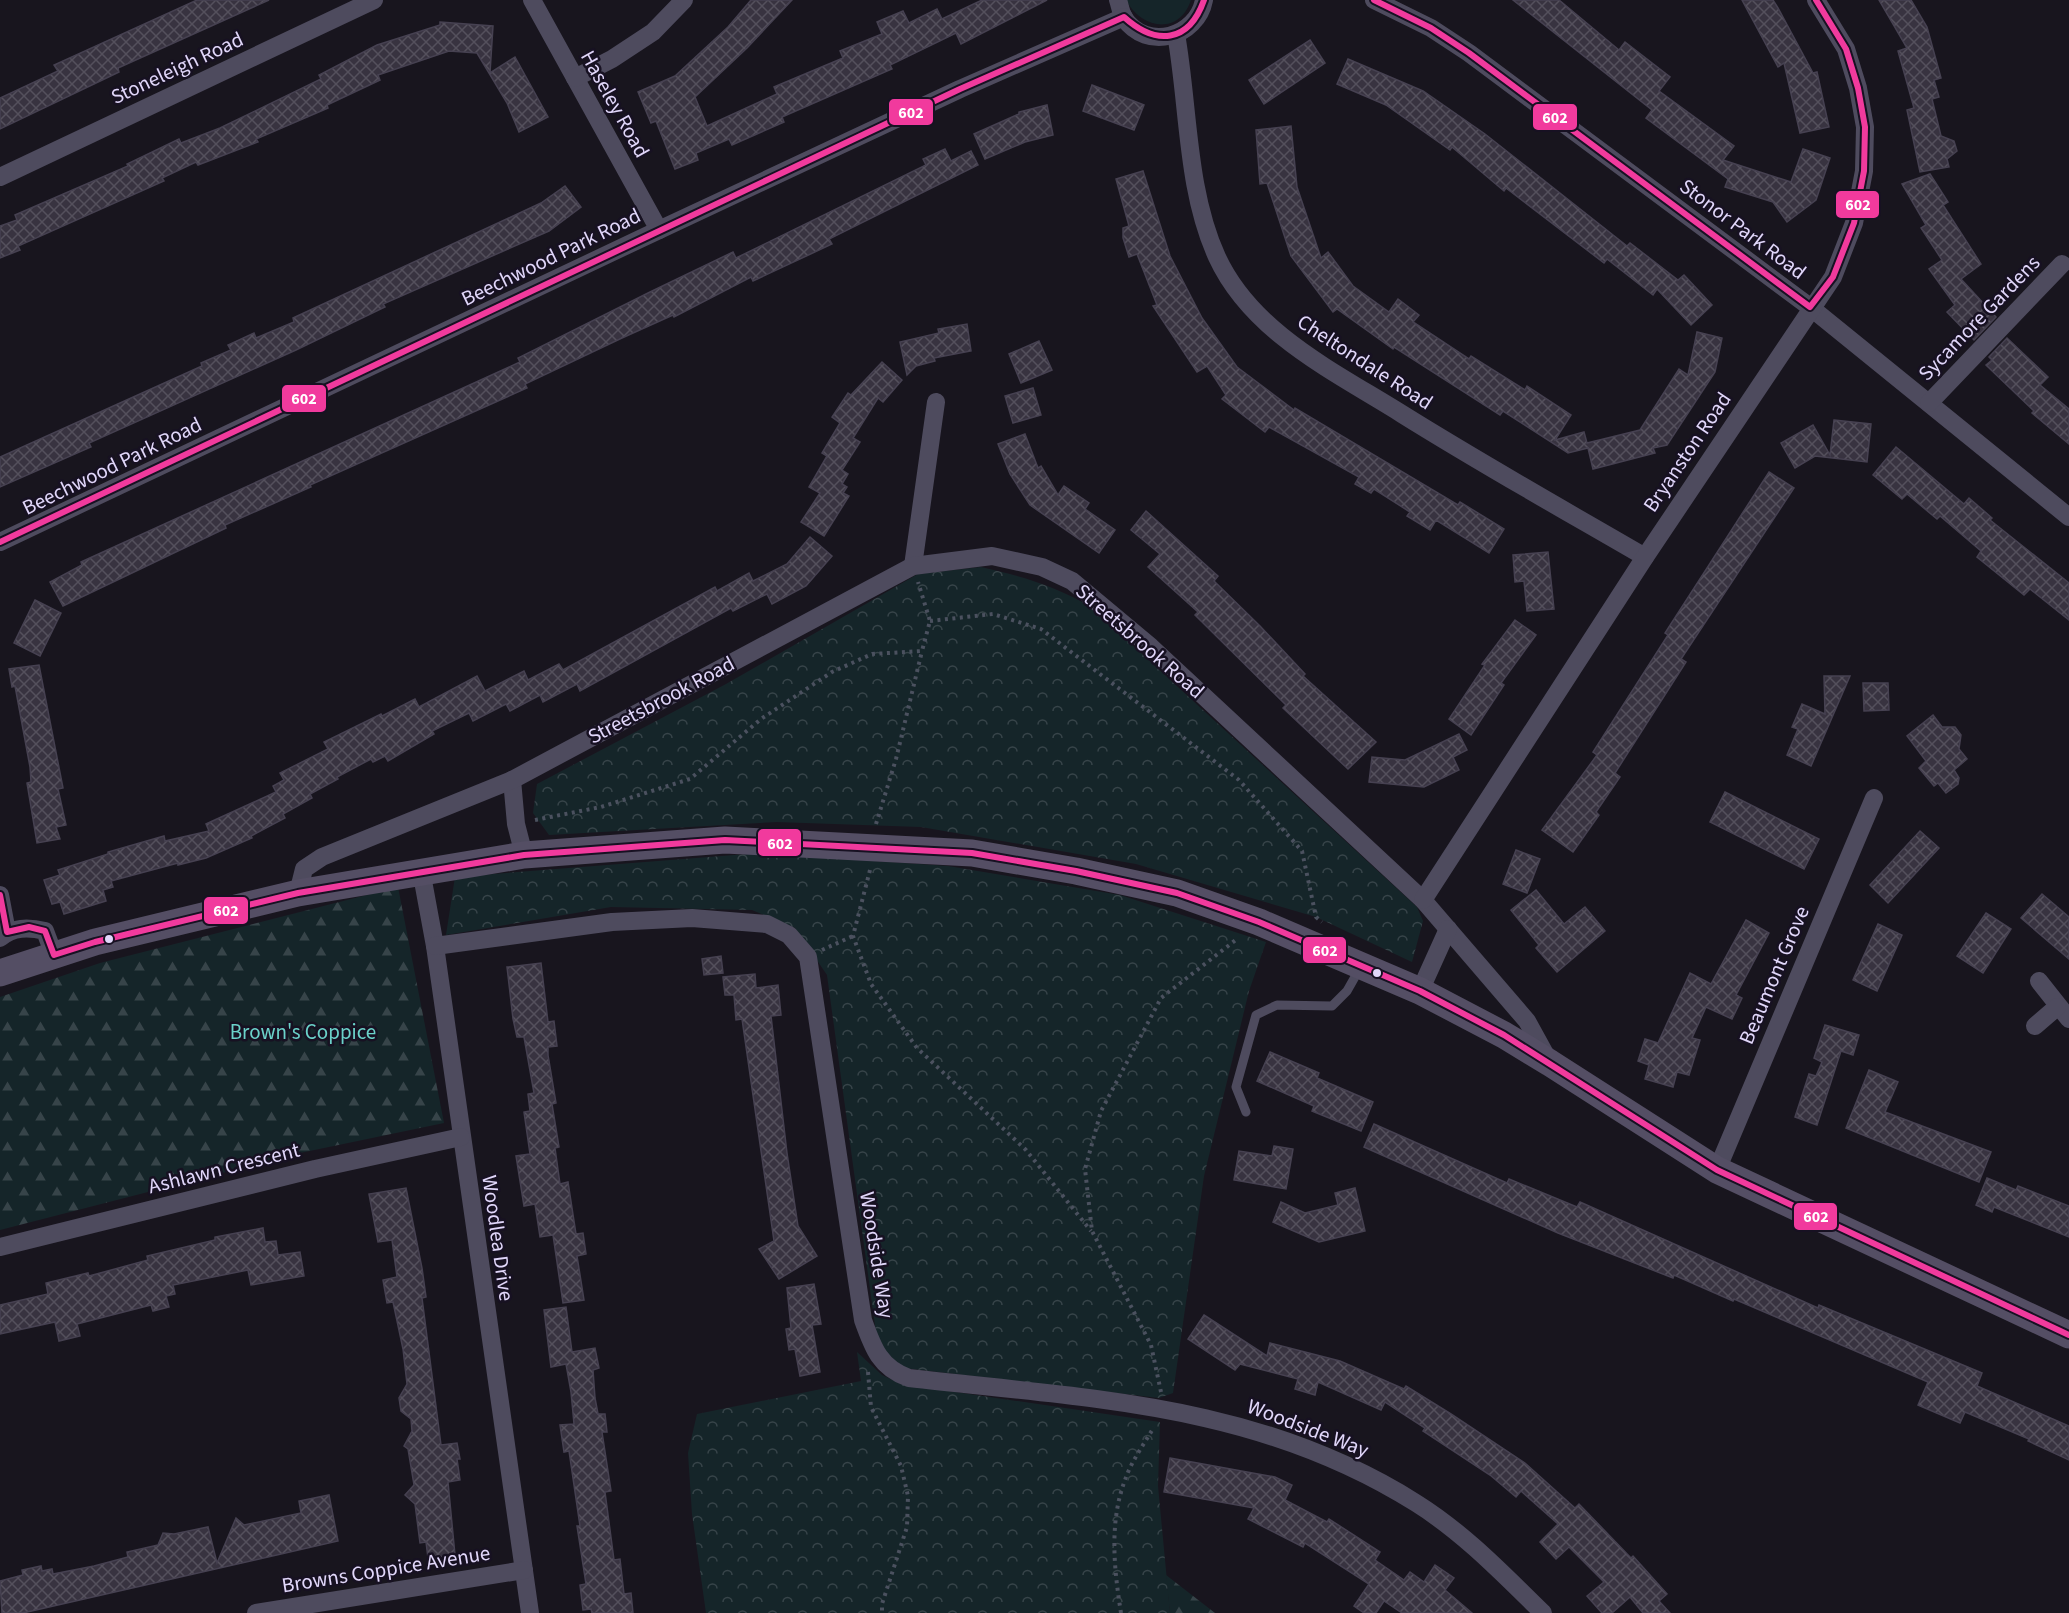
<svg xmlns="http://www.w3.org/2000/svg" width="2069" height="1613" viewBox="0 0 2069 1613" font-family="'Source Sans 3',sans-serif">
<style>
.grass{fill:#152529}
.forest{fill:url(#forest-firs)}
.park{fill:url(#park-crowns)}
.building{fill:url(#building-cross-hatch);stroke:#464151;stroke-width:1.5}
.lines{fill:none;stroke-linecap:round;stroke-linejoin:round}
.path{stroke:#4b515f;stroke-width:4;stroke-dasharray:3 4.5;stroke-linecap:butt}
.lane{stroke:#4e4b5e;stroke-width:9}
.street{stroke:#4e4b5e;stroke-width:18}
.secondary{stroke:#544e64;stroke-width:27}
.bus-1-casing{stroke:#171122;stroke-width:10}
.bus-1{stroke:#f13a9d;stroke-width:6}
.bus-dot{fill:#e1d7fa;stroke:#171122;stroke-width:2}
.labels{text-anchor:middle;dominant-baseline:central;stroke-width:5;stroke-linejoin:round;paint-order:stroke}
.street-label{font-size:21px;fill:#e1d7fa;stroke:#171122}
.park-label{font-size:21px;fill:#6bd2ca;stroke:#171122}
.line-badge{stroke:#171122;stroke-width:2}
.badge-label{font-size:16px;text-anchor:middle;font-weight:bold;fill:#fff}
</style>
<defs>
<pattern id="forest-firs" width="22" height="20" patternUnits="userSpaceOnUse" patternTransform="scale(1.5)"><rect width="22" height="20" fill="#152529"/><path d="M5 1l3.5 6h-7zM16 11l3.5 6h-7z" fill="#374449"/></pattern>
<pattern id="park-crowns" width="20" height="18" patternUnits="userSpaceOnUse" patternTransform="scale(1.5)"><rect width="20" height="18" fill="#152529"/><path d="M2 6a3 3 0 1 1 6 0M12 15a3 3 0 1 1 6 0" fill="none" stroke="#374449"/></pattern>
<pattern id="building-cross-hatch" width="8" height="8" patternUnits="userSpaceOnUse" patternTransform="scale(1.5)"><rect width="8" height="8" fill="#383340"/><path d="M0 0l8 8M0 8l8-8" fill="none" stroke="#54505c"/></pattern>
</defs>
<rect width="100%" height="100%" fill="#18151e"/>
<path class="grass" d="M1126,0H1191C1179,36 1141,29 1126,0Z"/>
<g class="forest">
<path d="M398,887L444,1123L300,1153L0,1230V997L100,963Z"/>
<path d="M1166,1575L1215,1613H1170Z"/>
</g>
<g class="park">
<path d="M981,567C1021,576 1056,586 1091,607L1417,907L1423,921L1412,962L1316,917L1136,864L921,827L777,822L549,835L533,813L537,784L726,684L918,574Z"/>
<path d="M760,853L948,866L1120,895L1266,942L1249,991L1204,1176L1173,1393L1159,1398L904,1368L890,1359L877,1340L827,975L795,928L752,910L611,907L446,935L455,877Z"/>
<path d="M857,1352L882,1375L901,1384L1160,1422L1158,1486L1170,1613H706L692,1514L688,1453L697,1414L861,1381Z"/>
</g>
<g class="building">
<path d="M197,0H269L118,68L119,72L0,129V98L58,71L54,65Z"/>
<path d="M751,0H792L747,48L695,97L707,126L777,94L774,87L843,58L840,51L882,34L877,22L903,11L909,23L937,9L942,19L982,0H1047L961,44L956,33L890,65L892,69L782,117L784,122L732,145L729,139L696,153L698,160L675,169L656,121L651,123L638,92L675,76L728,27Z"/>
<path d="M1513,0H1559L1619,50L1625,42L1670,77L1659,91L1734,146L1723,160L1791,182L1803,149L1830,158L1816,200L1787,222L1773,202L1725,187L1728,179L1646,118L1652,110Z"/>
<path d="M1742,0H1773L1778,8L1813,73L1817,72L1829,127L1800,133L1784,63L1778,67Z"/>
<path d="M1879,0H1911L1927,27L1941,78L1934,80L1939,97L1932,99L1941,136L1954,141L1957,151L1947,159L1949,167L1920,172L1907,110L1914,108L1898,51L1907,48Z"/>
<path d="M440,22L493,26L490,73L515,57L548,117L519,132L507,103L477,53L449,51L378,75L380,80L327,105L328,108L256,139L258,142L198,165L196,162L162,178L164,181L18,246L20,250L0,258V226L17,220L15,215L128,166L127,164L179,139L181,143L220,128L321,79L319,75L377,45L440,25Z"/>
<path d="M1310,40L1325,63L1264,104L1249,80Z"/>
<path d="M1348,59L1423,91L1485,134L1627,246L1630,243L1678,280L1684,275L1712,305L1691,325L1657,289L1653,295L1607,259L1604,263L1506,188L1504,191L1452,147L1450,150L1386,105L1337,84Z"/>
<path d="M1092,85L1144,105L1134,130L1083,111Z"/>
<path d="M1047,105L1053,135L1025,142L985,159L974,134L1019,114V112Z"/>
<path d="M1291,126L1297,187L1321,258L1328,252L1353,286L1389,312L1398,299L1419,315L1413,322L1469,359L1471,356L1525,390L1527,386L1571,415L1555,440L1584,432L1587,443L1640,430L1679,369L1688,375L1697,332L1722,338L1715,372L1667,445L1653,448L1655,453L1593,469L1588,448L1568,453L1503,411L1500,415L1394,347L1393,349L1337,309L1333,312L1291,256L1267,183L1260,184L1256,130Z"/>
<path d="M945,149L951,161L971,151L978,165L829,239L832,244L753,281L751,277L674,317L673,315L622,338L525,384L527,388L310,485L311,487L225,525L226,528L63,606L50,582L82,565L81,562L520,362L518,358L650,292L733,252L736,258L926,165L923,159Z"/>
<path d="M1143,171L1170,256L1202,318L1237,367L1294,410L1295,408L1458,505L1460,502L1504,529L1489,553L1436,520L1430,530L1407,516L1410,512L1374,489L1371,493L1355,484L1359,477L1269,427L1265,432L1222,399L1226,395L1207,366L1197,372L1153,306L1157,305L1137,254L1129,257L1123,238V228L1129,226L1116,179Z"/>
<path d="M1930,174L1948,202L1943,205L1981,264L1961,279L1996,317L1974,340L1947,312L1955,305L1929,269L1942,260L1921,228L1926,225L1902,184Z"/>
<path d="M565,186L581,207L549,231L383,304L385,307L296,350L89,443L91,447L0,487V457L202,366L201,363L231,350L228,345L254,333L256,338L294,322L293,318L541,203Z"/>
<path d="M967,324L971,351L934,358L935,361L916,366L907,375L900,342L939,333L938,329Z"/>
<path d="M2007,338L2048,377L2040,385L2069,409V444L2032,413L2034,411L1986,365L1992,360L1989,357Z"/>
<path d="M1039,341L1052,370L1021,383L1009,354Z"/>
<path d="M882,362L902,380L883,402L878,398L853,438L860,442L842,470L848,474L842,484L847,487L843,493L849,496L824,536L801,522L820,493L809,487L827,456L822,453L840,423L832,417L848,393L851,395Z"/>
<path d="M1033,388L1041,415L1013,423L1005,396Z"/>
<path d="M1834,420L1871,424L1867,462L1815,456L1795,468L1781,443L1813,425L1830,455Z"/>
<path d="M1025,434L1038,468L1041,466L1058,495L1064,486L1089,503L1085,509L1115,530L1099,553L1030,505L1010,474L998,444Z"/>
<path d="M1896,447L1964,504L1969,498L1992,518L1990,520L2069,583V620L2030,589L2024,595L1977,557L1981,551L1940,516L1937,519L1907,494L1902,499L1873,475Z"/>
<path d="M1769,472L1794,488L1681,659L1686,662L1615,773L1620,777L1596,812L1599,815L1573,852L1542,830L1597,755L1593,752L1668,635L1665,633Z"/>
<path d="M1146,511L1218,576L1214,581L1260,626L1305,674L1303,676L1376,742L1348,769L1283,708L1286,705L1195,615L1198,612L1148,567L1160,554L1131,530Z"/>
<path d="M810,537L832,556L806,586L772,604L767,594L733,611L731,608L580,691L577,684L543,702L540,695L510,711L506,704L473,721L469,713L432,731L434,734L388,761L385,756L373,762L371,759L337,777L338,779L310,794L312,798L283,814L285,818L251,836L252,838L206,858L178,865V863L111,881L113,887L103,890L106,901L64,914L60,902L52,904L44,880L60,875L58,870L108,854V852L164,836L165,841L209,831L206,824L276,792L273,786L284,780L280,773L328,749L324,742L381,714L382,716L415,699L419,707L477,676L485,691L524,671L528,680L559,664L563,670L715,587L717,591L749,573L753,581L787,564Z"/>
<path d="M1548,552L1554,609L1527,611L1524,581L1515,582L1513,555Z"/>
<path d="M35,600L61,613L40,656L14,643Z"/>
<path d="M1515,620L1536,635L1501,683L1504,685L1471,735L1449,719L1485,665L1482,664Z"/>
<path d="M39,665L63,788L58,789L66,825L56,827L60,839L37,843L27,783L31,782L30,767L15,686L12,687L9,669Z"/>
<path d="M1824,676H1850L1811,766L1787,755L1798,729L1792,727L1802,704L1825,714Z"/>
<path d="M1863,683H1888L1889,710L1864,711Z"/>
<path d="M1933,715L1942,727H1955L1961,735L1959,749L1967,759L1954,770L1959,778L1958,784L1946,793L1938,783L1934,786L1919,768L1926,761L1907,736Z"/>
<path d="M1459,734L1467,750L1453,757L1459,770L1424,787L1369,782L1372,757L1405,760Z"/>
<path d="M1725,792L1819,839L1804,869L1710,822Z"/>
<path d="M1920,831L1939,848L1888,903L1870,885Z"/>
<path d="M1516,850L1540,859L1527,893L1503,884Z"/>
<path d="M1536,890L1564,924L1585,907L1605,931L1557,972L1536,948L1539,945L1511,910Z"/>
<path d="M2042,894L2069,917V959L2021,918Z"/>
<path d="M1986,913L2011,929L1983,973L1957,956Z"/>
<path d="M1746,920L1769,933L1736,995L1742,998L1732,1019L1706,1007L1692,1038L1700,1040L1689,1075L1677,1072L1673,1087L1645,1079L1649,1065L1638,1061L1645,1039L1658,1043L1690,973L1711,984Z"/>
<path d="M1878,924L1902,935L1877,991L1853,980Z"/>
<path d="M721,956L723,973L704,975L702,959Z"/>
<path d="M541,963L548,1022L554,1021L557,1046L548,1047V1055L556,1103L552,1104L559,1147L555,1148L560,1184L568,1182L576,1234L583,1233L586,1254L577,1256L584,1300L563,1303L553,1235L540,1237L535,1204L524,1206L516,1156L530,1154L524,1112L530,1111L528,1094L534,1093L524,1037H517L513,1019L507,967Z"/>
<path d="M755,974L756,988L778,985L781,1015L771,1016L787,1153L798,1226L817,1256L779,1279L759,1249L774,1241L742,1019L736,1020L734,995H725L723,977Z"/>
<path d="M1825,1025L1859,1035L1853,1055L1841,1051L1817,1125L1795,1117L1809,1074L1816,1076L1822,1062L1814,1058Z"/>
<path d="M1270,1052L1319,1073L1317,1078L1373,1102L1361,1131L1312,1111L1314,1106L1257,1081Z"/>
<path d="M1869,1070L1898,1082L1885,1112L1991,1152L1979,1182L1846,1128Z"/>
<path d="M1374,1124L1507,1183L1509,1179L1577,1207L1580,1202L1818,1308L1819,1305L1982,1373L1977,1386L2069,1426V1460L2028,1441L2029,1439L1965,1412L1960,1423L1918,1405L1928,1382L1734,1299L1733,1301L1674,1275L1673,1278L1558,1233L1364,1147Z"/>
<path d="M1274,1146L1293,1149L1286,1189L1234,1180L1239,1151L1272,1156Z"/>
<path d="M1987,1178L2016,1190L2018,1186L2069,1206V1237L1994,1207L1992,1212L1976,1205Z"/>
<path d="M406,1188L422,1268L426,1297L422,1298L441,1445L457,1443L460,1459H457L460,1480L448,1482L455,1555L428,1558L426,1542L420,1543L415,1504L405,1495L414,1485L408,1449L404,1446L412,1431L411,1419L401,1411L399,1398L407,1384L403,1349L393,1302L387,1303L383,1280L397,1277L392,1240L378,1242L369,1194Z"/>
<path d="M1355,1188L1365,1231L1319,1242L1273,1222L1281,1202L1305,1213L1338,1205L1335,1193Z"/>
<path d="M263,1228L265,1242L276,1241L278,1255L300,1252L304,1276L251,1285L248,1270L173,1285L175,1294L166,1296L169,1307L153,1311L151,1305L77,1324L80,1336L59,1341L55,1322L0,1334V1305L48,1294L46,1283L88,1273L89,1276L148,1260L147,1256L215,1240V1237Z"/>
<path d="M814,1284L821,1324L812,1325L820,1372L800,1376L795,1349L789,1350L786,1329L791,1328L787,1288Z"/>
<path d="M566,1307L572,1352L595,1348L599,1368L593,1370L595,1398L598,1414H605L607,1432H602L611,1491L605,1492L614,1560L620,1559L624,1594L631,1593L633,1613H592L591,1609L583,1610L580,1585L586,1584L577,1526H580L569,1451L564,1452L560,1425L574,1424L571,1392L566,1364L551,1367L544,1310Z"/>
<path d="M1204,1315L1267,1356L1270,1343L1340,1361L1404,1389L1406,1386L1451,1414L1525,1463L1575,1508L1579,1504L1631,1558L1633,1556L1667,1594L1659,1601L1670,1613H1643L1630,1597L1612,1613H1602L1587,1596L1604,1582L1569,1547L1556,1559L1540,1542L1558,1524L1521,1491L1516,1497L1490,1475L1423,1431L1425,1428L1385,1402L1381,1410L1318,1382L1315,1395L1295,1389L1298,1379L1240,1364L1235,1370L1188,1339Z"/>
<path d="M1170,1458L1275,1477L1292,1485L1285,1500L1327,1522L1329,1519L1380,1552L1375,1560L1404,1580L1410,1572L1424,1582L1435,1565L1454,1578L1445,1590L1472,1613H1402L1384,1601L1376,1613H1364L1354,1606L1369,1584L1305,1543L1303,1547L1248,1519L1254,1508L1164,1492Z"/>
<path d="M329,1495L338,1541L23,1613H2L0,1581L23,1575L22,1570L41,1566L42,1571L52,1569L53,1574L94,1566L128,1557L127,1552L158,1545L163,1533L174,1534L208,1527L217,1563L236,1518L244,1525L301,1513L299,1501Z"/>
</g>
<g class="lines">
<g class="path">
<path d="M930,621L993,614L1041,629L1239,780L1302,851L1316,917L1322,922"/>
<path d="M535,820L601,807L690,779L761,719L832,672L872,654L922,651L930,621L918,582"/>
<path d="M876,824L896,759L922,651"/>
<path d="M870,870L853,936L871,984L917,1048L1026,1150L1091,1231"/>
<path d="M822,950L853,936"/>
<path d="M868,1372L871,1407L901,1466L908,1496L907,1527L882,1604V1613"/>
<path d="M1161,1392L1151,1345L1092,1231L1085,1169L1101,1111L1161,998L1237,939"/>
<path d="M1121,1613C1114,1569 1109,1522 1125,1480C1131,1462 1144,1444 1154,1427"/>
</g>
<path class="lane" d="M1246,1112L1236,1087L1256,1015L1277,1005L1332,1006L1347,991L1360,968"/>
<g class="street">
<path d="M532,0L659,230"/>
<path d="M1118,0C1120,6 1121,13 1124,18C1147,52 1197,37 1204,0"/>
<path d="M1374,0L1431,28L1469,53L1810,307L2069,517"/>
<path d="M1176,34C1189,107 1186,189 1217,257C1252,333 1335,372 1402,414C1482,464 1564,510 1645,557"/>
<path d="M575,78L612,59L653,32L684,0"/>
<path d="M0,177L374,0"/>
<path d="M1929,403L2062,264"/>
<path d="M0,542L659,230L960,89L1124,17"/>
<path d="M913,566L936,402"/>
<path d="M512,780L516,824L524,855"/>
<path d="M421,870L435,946L530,1613"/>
<path d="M298,893L304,869L322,857L512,780L913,566L992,556L1042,567L1072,581L1151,647L1423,900L1527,1021L1549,1061"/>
<path d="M0,895L7,932"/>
<path d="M1423,900L1645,557L1833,277L1854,223L1864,171L1865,127L1858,88L1846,49L1816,0"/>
<path d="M0,938C13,927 28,927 45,931L54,955"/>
<path d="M435,946L612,922L692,918L767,924L789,935L808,957L863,1320C873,1348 880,1368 909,1378C1090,1399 1257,1403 1416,1503C1464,1533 1503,1574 1543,1613"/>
<path d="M2039,981L2069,1019"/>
<path d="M1420,991L1448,929"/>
<path d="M2035,1026L2057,1007"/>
<path d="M1717,1170L1874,798"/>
<path d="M0,1247L315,1169L461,1137"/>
<path d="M256,1613L524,1570"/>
</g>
<path class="secondary" d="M0,973L95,942L298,893L524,855L725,840L972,853L1076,871L1177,893L1259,922L1420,991L1504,1035L1550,1063L1717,1170L2069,1335"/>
<defs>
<g id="bus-1">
<path d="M1374,0L1431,28L1469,53L1810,307L1833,277L1854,223L1864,171L1865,127L1858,88L1846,49L1816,0"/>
<path d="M0,542L960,89L1124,17C1156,46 1189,43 1204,0"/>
<path d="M0,895L7,932L29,927L45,931L54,955L95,942L298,893L524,855L725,840L972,853L1076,871L1177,893L1259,922L1420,991L1504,1035L1717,1170L2069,1335"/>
</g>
</defs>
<use href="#bus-1" class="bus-1-casing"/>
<use href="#bus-1" class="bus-1"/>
</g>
<g class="bus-dot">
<circle cx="109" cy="939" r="5"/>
<circle cx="1377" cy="973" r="5"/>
</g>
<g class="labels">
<g class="street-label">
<text transform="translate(177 68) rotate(-25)">Stoneleigh Road</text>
<text transform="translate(615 104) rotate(61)">Haseley Road</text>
<text transform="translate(1743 229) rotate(37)">Stonor Park Road</text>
<text transform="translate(551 257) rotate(-26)">Beechwood Park Road</text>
<text transform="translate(1979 318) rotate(-46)">Sycamore Gardens</text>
<text transform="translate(1365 362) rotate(33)">Cheltondale Road</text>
<text transform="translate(1687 452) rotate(-56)">Bryanston Road</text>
<text transform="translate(112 466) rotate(-26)">Beechwood Park Road</text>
<text transform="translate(1140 641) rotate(41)">Streetsbrook Road</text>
<text transform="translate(661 700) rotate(-28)">Streetsbrook Road</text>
<text transform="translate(1774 975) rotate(-67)">Beaumont Grove</text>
<text transform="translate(224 1168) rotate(-14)">Ashlawn Crescent</text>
<text transform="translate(498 1238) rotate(82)">Woodlea Drive</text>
<text transform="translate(877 1255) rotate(81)">Woodside Way</text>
<text transform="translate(1308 1428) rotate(21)">Woodside Way</text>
<text transform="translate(386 1569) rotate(-9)">Browns Coppice Avenue</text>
</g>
<g class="park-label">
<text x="303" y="1032">Brown's Coppice</text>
</g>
</g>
<g class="line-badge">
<rect x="888" y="98" width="46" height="28" rx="6" fill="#f13a9d"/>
<rect x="1532" y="103" width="46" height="28" rx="6" fill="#f13a9d"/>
<rect x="1835" y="190" width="45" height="29" rx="6" fill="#f13a9d"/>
<rect x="281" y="384" width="46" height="29" rx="6" fill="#f13a9d"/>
<rect x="757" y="828" width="45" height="29" rx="6" fill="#f13a9d"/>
<rect x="203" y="896" width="46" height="29" rx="6" fill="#f13a9d"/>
<rect x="1302" y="936" width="45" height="28" rx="6" fill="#f13a9d"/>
<rect x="1793" y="1202" width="45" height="29" rx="6" fill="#f13a9d"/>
</g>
<g class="badge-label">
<text x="911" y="118">602</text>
<text x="1555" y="123">602</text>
<text x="1858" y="210">602</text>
<text x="304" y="404">602</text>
<text x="780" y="849">602</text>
<text x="226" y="916">602</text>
<text x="1325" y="956">602</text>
<text x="1816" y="1222">602</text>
</g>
</svg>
